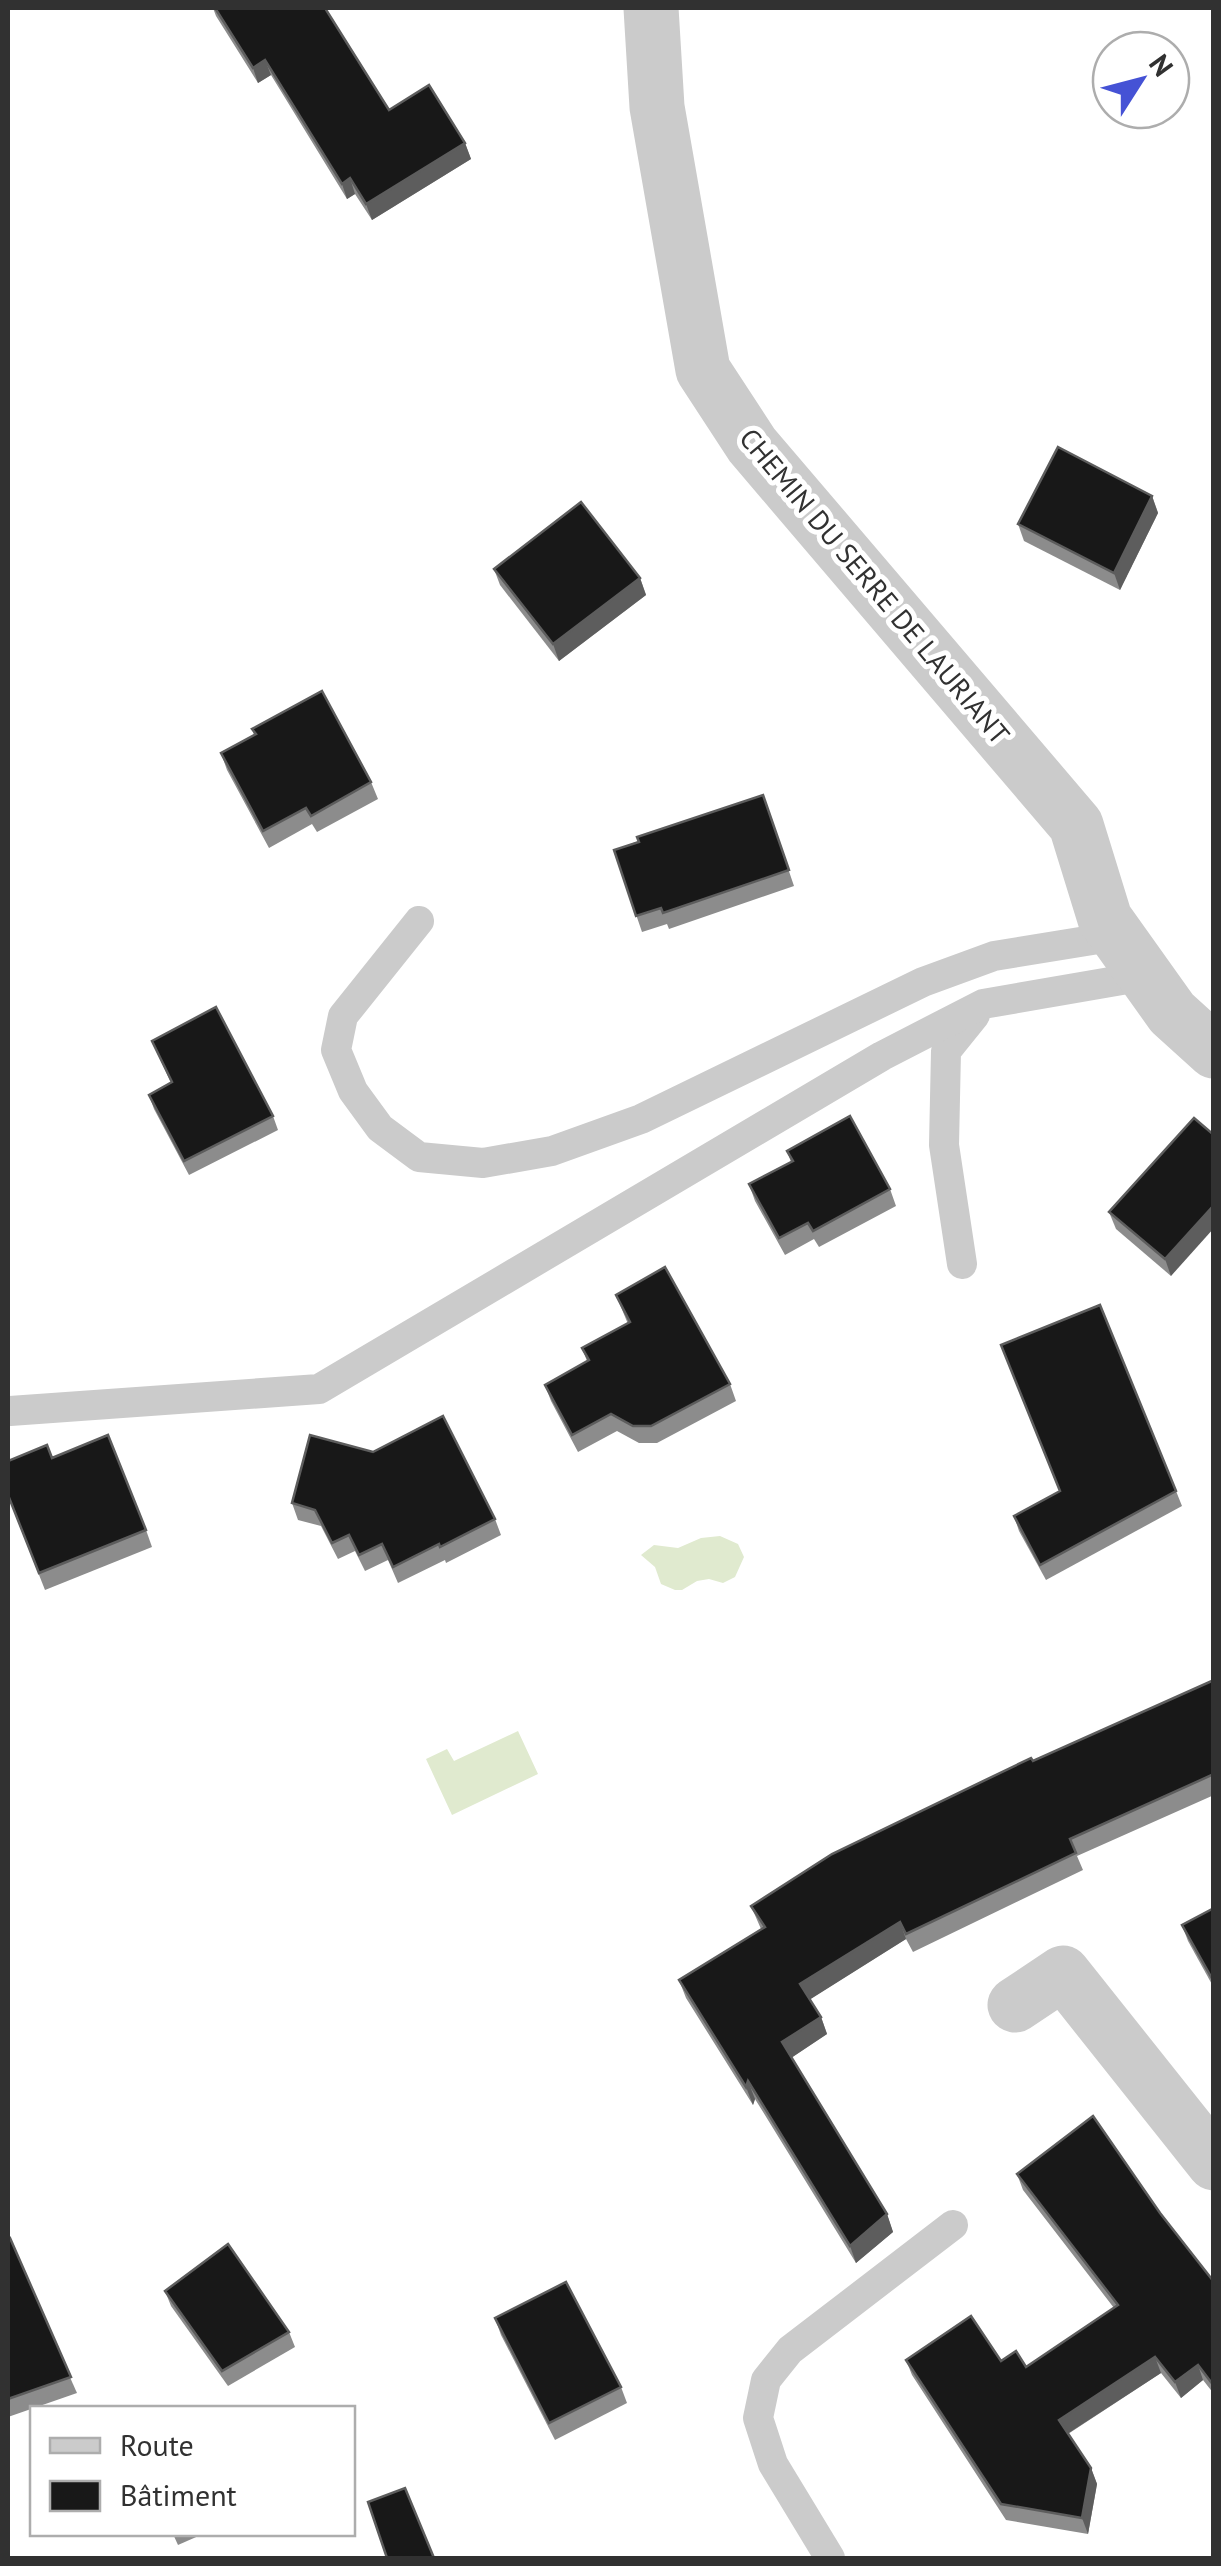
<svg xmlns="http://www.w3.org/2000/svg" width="1221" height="2566" viewBox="0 0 1221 2566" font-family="'PT Sans',sans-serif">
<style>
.water{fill:#e0eacf}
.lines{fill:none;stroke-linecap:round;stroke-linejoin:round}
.service{stroke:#cbcbcb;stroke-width:30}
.minor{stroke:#cbcbcb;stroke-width:55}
.wall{fill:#8c8c8c}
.shaded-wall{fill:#5d5d5d}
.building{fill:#181818;stroke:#5d5d5d;stroke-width:2.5}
.labels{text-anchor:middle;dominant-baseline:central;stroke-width:10;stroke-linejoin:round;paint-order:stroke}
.street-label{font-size:28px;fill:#313131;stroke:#fff}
</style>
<rect width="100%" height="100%" fill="#fff"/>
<g class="water">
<path d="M720,1536L738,1544L744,1557L735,1577L723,1583L709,1579L697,1581L682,1590H675L661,1584L655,1567L641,1555L654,1545L678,1548L701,1538Z"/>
<path d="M518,1731L538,1774L452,1815L426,1759L447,1749L454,1761Z"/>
</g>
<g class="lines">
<g class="service">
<path d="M419,921L343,1016L336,1050L353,1091L380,1128L419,1157L483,1163L552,1151L641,1119L923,982L994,956L1117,936"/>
<path d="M962,1264L944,1145L946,1051L975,1015"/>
<path d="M10,1411L319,1389L882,1056L983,1004L1145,976"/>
<path d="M830,2558L773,2464L758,2418L766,2380L790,2350L953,2225"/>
</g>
<g class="minor">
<path d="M651,8L657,107L703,370L752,445L1076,825L1105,919L1172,1013L1214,1051"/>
<path d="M1015,2005L1063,1973L1214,2163"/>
</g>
</g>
<g class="wall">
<path d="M213,8H325L389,110L465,143L471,159L372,220L355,194L347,199L271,75L258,83L216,16Z"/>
<path d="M1152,496L1158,513L1120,590L1024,541L1018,524Z"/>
<path d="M494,569L640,578L646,595L559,661L500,585Z"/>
<path d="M252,729L371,782L378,799L317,832L312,824L269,848L227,770L221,753L254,735Z"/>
<path d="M763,795L794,886L669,929L667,924L642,932L614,850Z"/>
<path d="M152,1041L273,1116L278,1130L189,1175L154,1109L149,1095L171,1083Z"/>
<path d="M1214,1135L1171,1276L1116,1229L1109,1212Z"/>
<path d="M787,1151L890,1189L896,1206L819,1247L814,1239L785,1255L755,1201L749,1184L791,1162Z"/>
<path d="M616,1295L730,1384L736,1401L657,1443H639L617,1431L578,1452L551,1401L545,1385L587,1361L582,1348L628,1324Z"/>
<path d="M52,1458L146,1530L152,1547L45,1590L8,1496Z"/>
<path d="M1176,1491L1182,1506L1046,1580L1019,1531L1014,1516Z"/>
<path d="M292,1503L495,1519L501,1535L446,1563L445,1560L398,1583L388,1560L365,1571L355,1551L338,1559L321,1526L298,1520Z"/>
<path d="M1214,1680V1795L1077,1856L1083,1870L913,1952L906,1939L810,1999L821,2017L827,2034L791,2058L887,2214L893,2232L856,2263L755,2099L753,2105L686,1998L679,1980L761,1929L751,1906L1033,1761Z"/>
<path d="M1214,1908V1988L1188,1941L1182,1925Z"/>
<path d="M1017,2174L1160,2213L1214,2282V2394L1203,2380L1181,2398L1161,2373L1068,2434L1091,2468L1097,2484L1088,2534L1006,2520L912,2375L906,2360L1001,2361L1026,2367L1114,2308L1023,2190Z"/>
<path d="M8,2239L77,2393L8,2417Z"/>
<path d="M165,2291L289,2332L295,2347L228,2386L171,2306Z"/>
<path d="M495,2318L621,2387L627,2403L555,2440L501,2335Z"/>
<path d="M173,2534H203L178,2545Z"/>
</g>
<g class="shaded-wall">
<path d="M265,60L271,75L258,83L253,68Z"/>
<path d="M465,143L471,159L372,220L366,204Z"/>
<path d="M350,178L355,194L347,199L342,184Z"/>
<path d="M1152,496L1158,513L1120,590L1114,573Z"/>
<path d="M640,578L646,595L559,661L553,644Z"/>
<path d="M1214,1205V1228L1171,1276L1165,1259Z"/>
<path d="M900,1922L906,1939L806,2002L800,1984Z"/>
<path d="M821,2017L827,2034L788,2060L782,2042Z"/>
<path d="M748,2081L755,2099L753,2105L746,2087Z"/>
<path d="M887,2214L893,2232L856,2263L850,2246Z"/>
<path d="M1155,2357L1161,2373L1064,2436L1059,2420Z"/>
<path d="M1198,2365L1203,2380L1181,2398L1175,2382Z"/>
<path d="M1091,2468L1097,2484L1088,2534L1082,2518Z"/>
</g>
<g class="building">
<path d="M215,8H325L389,110L429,85L465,143L366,204L350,178L342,184L265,60L253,68Z"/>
<path d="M1058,447L1152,496L1114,573L1018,524Z"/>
<path d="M581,502L640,578L553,644L494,569Z"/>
<path d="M322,691L371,782L311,816L306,808L263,831L221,753L256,734L252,729Z"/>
<path d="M763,795L789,870L663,913L661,908L636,916L614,850L639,842L637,837Z"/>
<path d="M216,1007L273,1116L184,1161L149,1095L172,1082L152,1041Z"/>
<path d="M850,1116L890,1189L813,1231L808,1223L779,1238L749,1184L793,1161L787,1151Z"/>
<path d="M1194,1118L1214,1135V1205L1165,1259L1109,1212Z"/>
<path d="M665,1267L730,1384L651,1426H633L611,1414L572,1435L545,1385L589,1360L582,1348L630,1322L616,1295Z"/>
<path d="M1100,1305L1176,1491L1040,1565L1014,1516L1060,1491L1001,1345Z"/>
<path d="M443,1416L495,1519L440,1547L439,1544L393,1567L382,1544L359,1555L349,1535L332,1543L315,1510L292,1503L310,1435L373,1452Z"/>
<path d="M108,1435L146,1530L39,1573L8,1495V1461L47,1445L52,1458Z"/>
<path d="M1214,1680V1774L1070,1839L1076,1853L906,1934L900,1922L800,1984L821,2017L782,2042L887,2214L850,2246L748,2081L746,2087L679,1980L765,1927L751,1906L832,1854L1031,1758L1033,1761Z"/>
<path d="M1214,1908V1982L1182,1925Z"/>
<path d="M1093,2116L1160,2213L1214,2282V2386L1198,2365L1175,2382L1155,2357L1059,2420L1091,2468L1082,2518L1001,2504L906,2360L971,2316L1001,2361L1016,2351L1026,2367L1118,2305L1017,2174Z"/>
<path d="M10,2238L71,2377L8,2399V2239Z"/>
<path d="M228,2244L289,2332L222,2371L165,2291Z"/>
<path d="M566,2282L621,2387L549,2423L495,2318Z"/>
<path d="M405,2488L434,2558H387L368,2502Z"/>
</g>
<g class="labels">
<g class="street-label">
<text transform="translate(875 586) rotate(50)">CHEMIN DU SERRE DE LAURIANT</text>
</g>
</g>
<rect width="1221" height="2566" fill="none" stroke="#313131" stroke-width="20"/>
<rect x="30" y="2406" width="325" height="130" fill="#ffffff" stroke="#adadad" stroke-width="2.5"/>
<rect x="50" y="2438" width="50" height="15" fill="#cbcbcb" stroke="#adadad" stroke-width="2.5"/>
<text x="120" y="2456" font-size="30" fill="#313131">Route</text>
<rect x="50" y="2481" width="50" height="30" fill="#181818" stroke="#adadad" stroke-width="2.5"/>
<text x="120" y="2506" font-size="30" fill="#313131">Bâtiment</text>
<g transform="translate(1141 80) rotate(54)"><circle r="48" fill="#ffffff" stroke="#adadad" stroke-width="2.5"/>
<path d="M0-8L18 38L0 25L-18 38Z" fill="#4552d5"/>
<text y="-15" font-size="28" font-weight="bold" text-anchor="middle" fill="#313131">N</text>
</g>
</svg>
